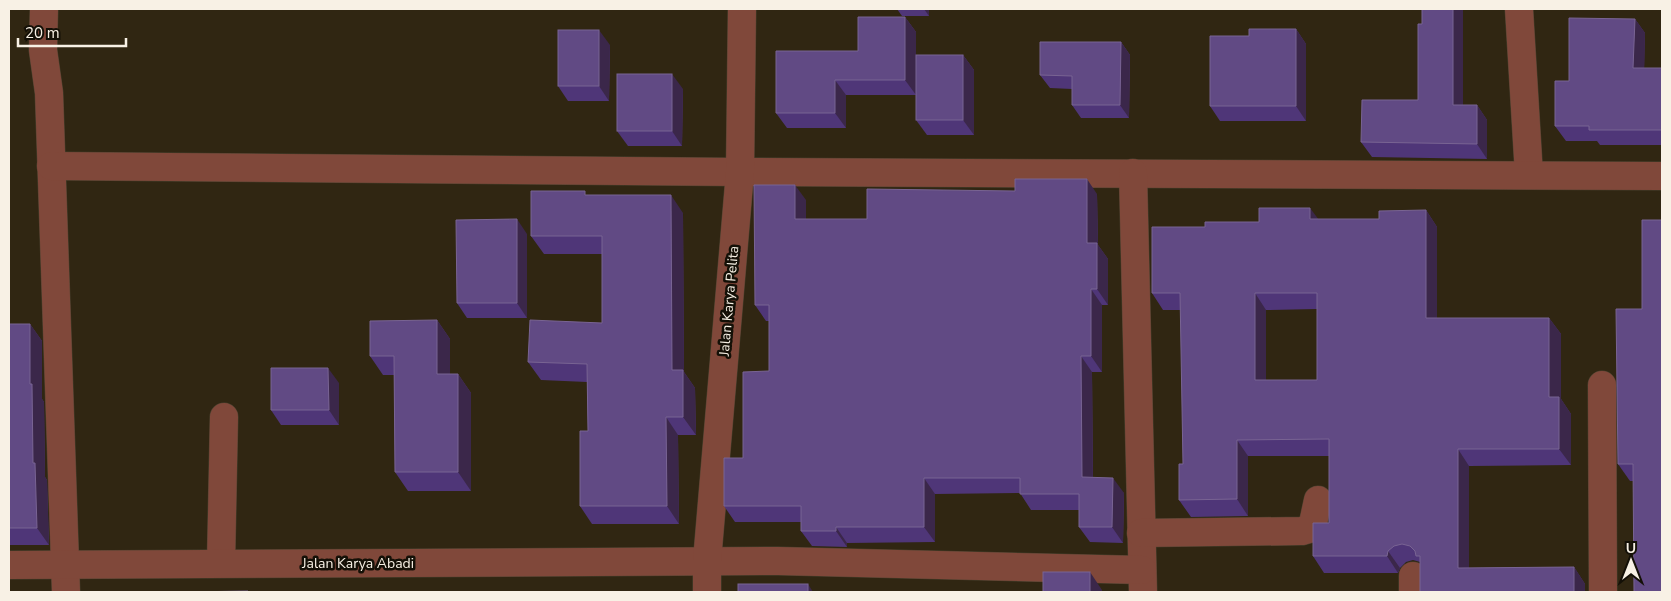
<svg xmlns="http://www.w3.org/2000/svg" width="1671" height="601" viewBox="0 0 1671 601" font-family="'Nunito Sans',sans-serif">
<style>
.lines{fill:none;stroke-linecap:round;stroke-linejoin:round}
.street-casing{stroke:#4c4230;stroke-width:29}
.street{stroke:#80483a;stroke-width:28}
.wall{fill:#4f3678;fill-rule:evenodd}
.shaded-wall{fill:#3b274a}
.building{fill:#614a84;stroke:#796493;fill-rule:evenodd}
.labels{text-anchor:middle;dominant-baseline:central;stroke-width:5;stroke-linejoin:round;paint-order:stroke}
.street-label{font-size:14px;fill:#f8f1e5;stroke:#141007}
</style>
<rect width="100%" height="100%" fill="#302612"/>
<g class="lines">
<defs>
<g id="street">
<path d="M44,9L43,50L49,93L66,592"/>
<path d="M1519,9L1529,175"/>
<path d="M51,166L740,172L1662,176"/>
<path d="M1133,173L1143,592"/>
<path d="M1602,385L1603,592"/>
<path d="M1141,533L1302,531L1312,528L1318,500"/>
<path d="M221,563L224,417"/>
<path d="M9,565L778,561L1142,570"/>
<path d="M1413,576V592"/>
<path d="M707,592V561L740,172L742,9"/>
</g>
</defs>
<use href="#street" class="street-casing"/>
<use href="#street" class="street"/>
</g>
<g class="wall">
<path d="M897,9H929V16H902Z"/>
<path d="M1463,9V105H1477L1487,120V159L1372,157L1361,142L1418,100L1422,24Z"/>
<path d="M905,17L916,32V95H846V128H787L776,113L858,51Z"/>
<path d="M1635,19L1645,33L1644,68H1662V145H1600L1597,141H1566L1555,126L1569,81Z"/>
<path d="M1296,29L1306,44V121H1220L1210,106L1249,36Z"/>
<path d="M1121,42L1130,55L1129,118H1081L1072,105V89L1050,88L1040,75Z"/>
<path d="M610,45L609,101H568L558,86Z"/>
<path d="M963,55L974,70V135H927L916,120Z"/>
<path d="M683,89L682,146H628L617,131Z"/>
<path d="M1097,194L1098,245L1108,259V305H1102V372H1092L1093,477L1124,493L1123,543L1090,542L1079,527V510H1031L1020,493L935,494V542L847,543V547L812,546L801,531V522H735L724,506L743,458L769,371V321H766L755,305L806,200V219H867Z"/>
<path d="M588,195L683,213L684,372L695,388L696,435H678L679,524H592L580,506L588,431L587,382L541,380L528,362L602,323V254H544L531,236Z"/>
<path d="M1426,210L1437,227V318H1549L1561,334V399L1571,414V465L1469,466V568L1574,567L1585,584V592L1420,562L1413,560L1406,562L1400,568L1398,573H1324L1313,556L1329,523V456H1248V516L1191,517L1179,500L1183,464L1181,310H1163L1152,293L1205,227L1259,222L1318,219H1379ZM1317,309V380H1266V310Z"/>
<path d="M527,234V318H467L457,303Z"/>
<path d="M1642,309L1633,481H1630L1618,464Z"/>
<path d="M437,320L450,339V374H458L471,393V491H408L395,472L394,375H383L370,356Z"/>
<path d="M9,324H30L42,341V399L44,402L45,477L47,480L49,545H9Z"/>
<path d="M339,383V425H281L271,410Z"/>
</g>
<g class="shaded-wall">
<path d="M924,9H929V16Z"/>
<path d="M1453,9H1463V120L1453,105Z"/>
<path d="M905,17L916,32V95L905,80Z"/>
<path d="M1635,19L1645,33L1644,83L1633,68Z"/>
<path d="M1296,29L1306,44V121L1296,106Z"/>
<path d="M599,30L610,45L609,101L599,86Z"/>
<path d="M1121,42L1130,55L1129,118L1120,105Z"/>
<path d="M963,55L974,70V135L963,120Z"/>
<path d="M672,74L683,89L682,146L672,131Z"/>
<path d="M835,80L846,95V128L835,113Z"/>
<path d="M1477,105L1487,120V159L1477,144Z"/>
<path d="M1087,179L1097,194L1098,245L1108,259V305L1097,289L1087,243Z"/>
<path d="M795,185L806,200V234L795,219Z"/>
<path d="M671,195L683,213L684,372L695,388L696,435L683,417L672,370Z"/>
<path d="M1310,208L1322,224L1310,219Z"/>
<path d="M1426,210L1437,227V335L1426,318Z"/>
<path d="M517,219L527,234V318L517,303Z"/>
<path d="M1091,289L1102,305V372L1091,356Z"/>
<path d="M1255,293L1266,310V396L1255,380Z"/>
<path d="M1549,318L1561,334V399L1571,414V465L1559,449L1549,397Z"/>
<path d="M437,320L450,339V393L437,374Z"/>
<path d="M30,324L42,341V399L44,402L45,477L47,480L49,545L37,528L33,463L30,384Z"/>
<path d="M1081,356L1092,372L1093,493L1082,477Z"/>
<path d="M328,368L339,383V425L329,410Z"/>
<path d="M458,374L471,393V491L458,472Z"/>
<path d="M666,417L678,435L679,524L667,506Z"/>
<path d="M1237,440L1248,456V516L1237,499Z"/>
<path d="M1458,449L1469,466V585L1458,568Z"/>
<path d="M924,478L935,494V542L924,527Z"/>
<path d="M1113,478L1124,493L1123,543L1112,527Z"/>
<path d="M836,527L847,543V547L836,531Z"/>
<path d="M1388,551L1400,568L1398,573L1387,556Z"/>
<path d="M1574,567L1585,584V592H1574Z"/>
<path d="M1090,572L1102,590V592H1090Z"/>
<path d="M808,584L813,592H808Z"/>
</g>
<g class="building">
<path d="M1422,9H1453V105H1477V144L1361,142L1362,100H1418V24H1422Z"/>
<path d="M858,17H905V80H835V113H776V51H858Z"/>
<path d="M1569,18L1635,19L1633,68H1662V130H1589V126H1555V81H1569Z"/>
<path d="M1249,29H1296V106H1210V36H1249Z"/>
<rect x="558" y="30" width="41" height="56"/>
<path d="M1040,42H1121L1120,105H1072V76L1040,75Z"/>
<rect x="916" y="55" width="47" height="65"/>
<rect x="617" y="74" width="55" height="57"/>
<path d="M1015,179H1087V243H1097V289H1091V356H1081L1082,477L1113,478L1112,527H1079V494H1020V478H924V527H836V531H801V506H724V458H743V372L769,371V305H755L754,185H795V219H867V189L1015,191Z"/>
<path d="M531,191H585V195H671L672,370H683V417H666L667,506H580V431H588L587,364L528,362L530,320L602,323V236H531Z"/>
<path d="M1259,208H1310V219H1379V211L1426,210V318H1549V397H1559V449H1458V568L1574,567V592H1420V556H1416L1415,551L1410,546L1402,544L1394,546L1388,551L1387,556H1313V523H1329V439L1237,440V499L1179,500V464H1183L1180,293H1152V227H1205V222H1259ZM1255,293H1317V380H1255Z"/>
<path d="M517,219V303H457L456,220Z"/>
<path d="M1642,220H1662V592H1634L1633,464H1618L1616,309H1642Z"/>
<path d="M437,320V374H458V472H395L394,356H370V321Z"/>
<path d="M9,324H30V384H32L33,463H35L37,528H9Z"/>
<path d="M271,368H328L329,410H271Z"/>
<rect x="1043" y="572" width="47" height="20"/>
<rect x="738" y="584" width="70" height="8"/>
<path d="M248,591V592H187Z"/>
</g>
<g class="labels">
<g class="street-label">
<text transform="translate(729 301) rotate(-85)">Jalan Karya Pelita</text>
<text x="358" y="563">Jalan Karya Abadi</text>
</g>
</g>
<rect width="1671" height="601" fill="none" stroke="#f8f1e5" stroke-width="20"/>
<g transform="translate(1631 561)" stroke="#141007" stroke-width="4" paint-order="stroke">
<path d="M0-4L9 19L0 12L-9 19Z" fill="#f8f1e5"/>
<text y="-8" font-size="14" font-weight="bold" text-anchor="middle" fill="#f8f1e5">U</text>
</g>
<path d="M18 38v8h108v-8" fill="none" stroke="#f8f1e5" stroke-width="2.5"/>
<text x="25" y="38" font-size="15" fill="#f8f1e5" stroke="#141007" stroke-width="4" paint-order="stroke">20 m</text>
</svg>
